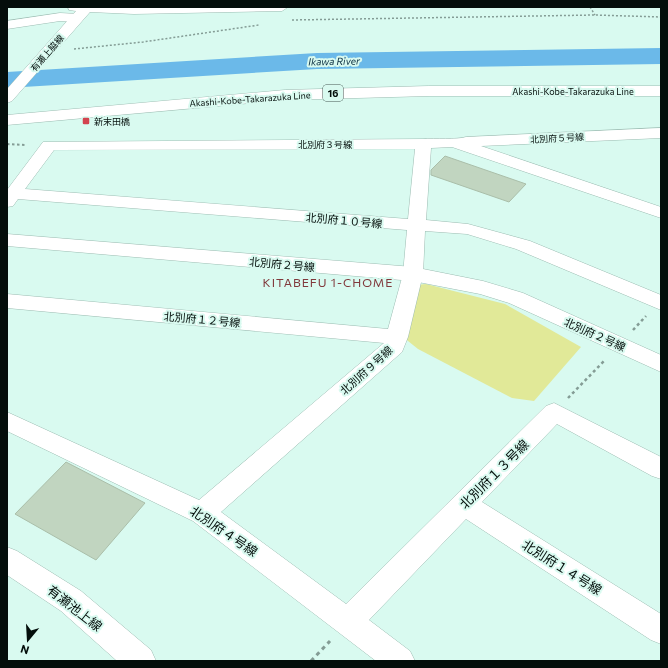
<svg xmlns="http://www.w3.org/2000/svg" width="668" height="668" viewBox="0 0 668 668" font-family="Commissioner,'Noto Sans JP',sans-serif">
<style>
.green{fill:#e1e998}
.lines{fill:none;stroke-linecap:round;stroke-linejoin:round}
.river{fill:#6bb9e9;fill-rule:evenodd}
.building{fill:#c1d5c0;stroke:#aabea9}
.street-casing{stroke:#9cbcb2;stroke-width:1}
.secondary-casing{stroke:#9cbcb2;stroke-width:1}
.primary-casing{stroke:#9cbcb2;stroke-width:1}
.path-far3{stroke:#849c95;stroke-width:1.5;stroke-dasharray:2 2;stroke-linecap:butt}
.path-far2{stroke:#849c95;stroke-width:2;stroke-dasharray:2.5 2.5;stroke-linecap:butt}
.path-far1{stroke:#849c95;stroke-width:2.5;stroke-dasharray:3 3;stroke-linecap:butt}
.path{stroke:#849c95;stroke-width:3;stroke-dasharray:4 4;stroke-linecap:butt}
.street{fill:#fff;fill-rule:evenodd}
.secondary{fill:#fff;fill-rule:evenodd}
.primary{fill:#fff;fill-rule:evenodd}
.poi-dot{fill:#d3434f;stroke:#d9faf0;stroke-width:1.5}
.labels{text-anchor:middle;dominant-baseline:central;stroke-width:4;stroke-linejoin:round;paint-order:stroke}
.far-street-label{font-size:9px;fill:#040e0b;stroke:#d9faf0}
.far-poi-label{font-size:9px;fill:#040e0b;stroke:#d9faf0;text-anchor:start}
.far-water-label{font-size:10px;font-style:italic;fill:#0b2e42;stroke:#d9faf0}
.shield{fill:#d9faf0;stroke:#445550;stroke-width:1}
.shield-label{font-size:10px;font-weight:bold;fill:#040e0b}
.street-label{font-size:11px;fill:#040e0b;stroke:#d9faf0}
.neighbourhood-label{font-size:12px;letter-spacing:1px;fill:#81393c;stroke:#d9faf0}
.near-street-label{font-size:13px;fill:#040e0b;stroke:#d9faf0}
</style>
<rect width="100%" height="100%" fill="#d9faf0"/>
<path class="green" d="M426,284L505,304L581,347L534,401L512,398L418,349L403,337L416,285Z"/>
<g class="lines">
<path class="river" d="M661,48V64L317,69L7,88V72L317,53Z"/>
</g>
<g class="building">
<path d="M445,156L526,184L509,202L431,175V170Z"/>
<path d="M66,462L145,503L96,560L15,514Z"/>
</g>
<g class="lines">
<defs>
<g id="street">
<path d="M60,13L78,14L84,18L78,22L60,21L7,29V21Z"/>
<path d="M661,128V138L481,146L661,207V218L452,147L431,148L426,220L468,224L530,241L661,295V310L516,249L467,234L425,231L423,274L408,337L402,352L221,512L346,604L546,406L554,403L661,457V479L652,476L557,424L482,502L661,614V644L651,640L466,519L369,620L410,651L415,661H376L193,521L7,431V412L199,500L384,343L7,308V294L388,329L403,274L407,230L18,199L13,206L7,207V190L43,142L423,139C435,138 456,140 466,137ZM415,149L408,219L25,189L54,150Z"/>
</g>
<g id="secondary">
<path d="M68,7H288L282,11L134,14L90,12L12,101L7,103V89L76,11L69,10Z"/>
<path d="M7,234L413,267L483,281L523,293L661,355V372L509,303L480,294L413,281L7,246Z"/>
<path d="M7,547L17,551L81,591L151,650L156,661H117L61,611L7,575Z"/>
</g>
<path id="primary" d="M429,86H661V96H429L285,100L7,125V115L285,90Z"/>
</defs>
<use href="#street" class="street-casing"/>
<use href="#secondary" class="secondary-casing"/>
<use href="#primary" class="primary-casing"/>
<g class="path-far3">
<path d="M590,7L595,15"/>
<path d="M292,20L595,15L661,17"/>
<path d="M74,49L143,42L259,25"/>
</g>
<path class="path-far2" d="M7,144L26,145"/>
<g class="path-far1">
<path d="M633,330L646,316"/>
<path d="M568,398L605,360"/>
</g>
<path class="path" d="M311,661L330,641"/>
<use href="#street" class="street"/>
<use href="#secondary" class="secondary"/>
<use href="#primary" class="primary"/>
</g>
<rect class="poi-dot" x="82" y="117" width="8" height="8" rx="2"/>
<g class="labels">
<g class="far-street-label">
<text transform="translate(47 53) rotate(-49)">有瀬上脇線</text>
<text x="573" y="91">Akashi-Kobe-Takarazuka Line</text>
<text transform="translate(250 99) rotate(-4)">Akashi-Kobe-Takarazuka Line</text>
<text transform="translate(557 138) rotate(-3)">北別府５号線</text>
<text x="325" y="144">北別府３号線</text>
</g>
<g class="far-poi-label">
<text x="94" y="121">新末田橋</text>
</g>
<g class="far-water-label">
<text transform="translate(334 61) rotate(-1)">Ikawa River</text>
</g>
<rect class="shield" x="323" y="85" width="20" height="16" rx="3"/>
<g class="shield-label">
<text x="333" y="93">16</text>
</g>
<g class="street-label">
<text transform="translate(344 220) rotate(5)">北別府１０号線</text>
<text transform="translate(282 264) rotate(5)">北別府２号線</text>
<text transform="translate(202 319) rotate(5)">北別府１２号線</text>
<text transform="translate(595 334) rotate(24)">北別府２号線</text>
<text transform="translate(366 370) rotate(-42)">北別府９号線</text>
</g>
<g class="neighbourhood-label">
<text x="328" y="282">KITABEFU 1-CHOME</text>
</g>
<g class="near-street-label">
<text transform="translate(494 474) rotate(-45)">北別府１３号線</text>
<text transform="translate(224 531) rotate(34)">北別府４号線</text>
<text transform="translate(562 567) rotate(32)">北別府１４号線</text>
<text transform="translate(75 608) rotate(38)">有瀬池上線</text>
</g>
</g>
<rect width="668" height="668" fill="none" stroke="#040e0b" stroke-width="16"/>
<g transform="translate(28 640) rotate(198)" stroke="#d9faf0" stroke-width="3" paint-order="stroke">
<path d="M0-3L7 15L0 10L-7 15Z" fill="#040e0b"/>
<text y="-6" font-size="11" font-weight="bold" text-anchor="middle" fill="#040e0b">N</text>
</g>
</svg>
